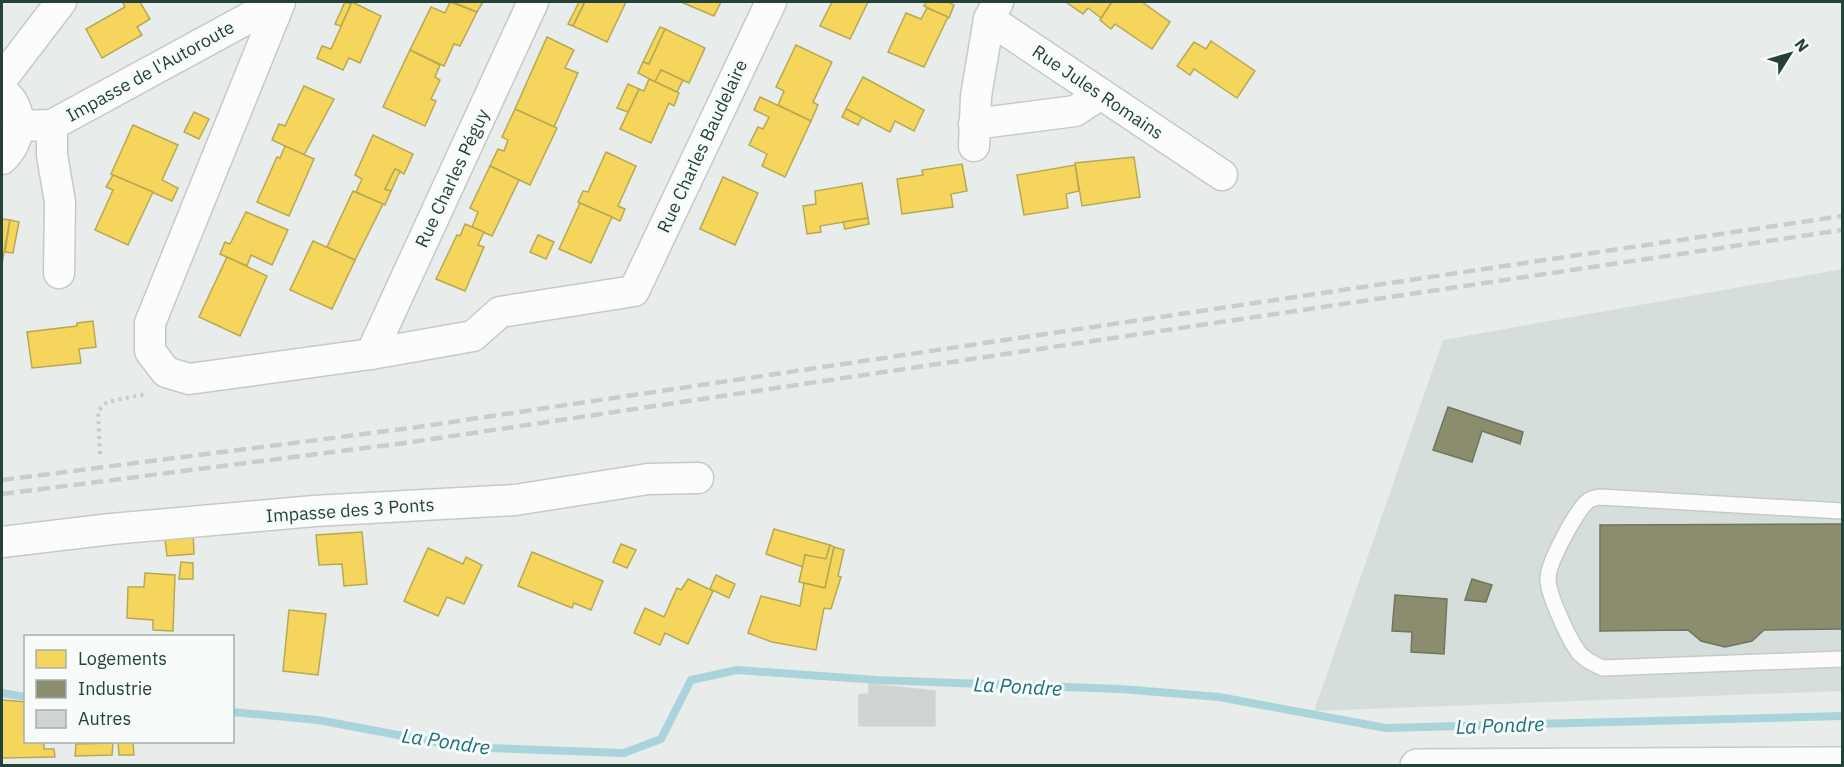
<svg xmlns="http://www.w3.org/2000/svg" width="1844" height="767" viewBox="0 0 1844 767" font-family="'IBM Plex Sans',sans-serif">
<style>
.built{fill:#d6dedb}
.homes{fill:#f6d55c;stroke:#b7a952;stroke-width:1.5}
.industry{fill:#8c8c6e;stroke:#6d765e;stroke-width:1.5}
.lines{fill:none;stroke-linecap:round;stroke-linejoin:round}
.stream{stroke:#a9d4db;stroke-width:8}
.building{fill:#cfd4d2;stroke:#d1d6d4;stroke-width:1.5}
.lane-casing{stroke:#c5cac8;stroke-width:18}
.street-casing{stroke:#c5cac8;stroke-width:33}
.secondary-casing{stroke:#c3cbc8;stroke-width:36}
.path{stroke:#c3ccca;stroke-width:4;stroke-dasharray:3 4.5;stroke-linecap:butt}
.lane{stroke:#fcfcfc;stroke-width:15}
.street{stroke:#fcfcfc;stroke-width:30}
.secondary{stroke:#fcfcfc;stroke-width:33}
.rail{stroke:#c9cdcc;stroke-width:4.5;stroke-dasharray:12 6;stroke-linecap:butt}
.labels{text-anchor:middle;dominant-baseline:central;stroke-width:6;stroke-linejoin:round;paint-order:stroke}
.street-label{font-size:18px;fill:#24423a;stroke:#f7fbf9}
.water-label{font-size:20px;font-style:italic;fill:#1c6f80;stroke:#f7fbf9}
</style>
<rect width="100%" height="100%" fill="#e8edeb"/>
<path class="built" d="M1842,269V691L1314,711L1443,340Z"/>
<g class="homes">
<path d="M126,2H140L150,19L137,27L142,35L102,58L86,29L125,7L123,3Z"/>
<path d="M345,2L351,4L341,26L335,24Z"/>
<path d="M352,2L381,16L360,63L349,58L343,70L317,58L322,46L331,49Z"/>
<path d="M450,2L477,12L460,46L454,44L444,66L410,50L431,7L445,13Z"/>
<path d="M453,2H483L477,12Z"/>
<path d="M579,2L584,3L573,26L568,24Z"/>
<path d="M585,2H626L607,42L573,26Z"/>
<path d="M681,2H721L714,16Z"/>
<path d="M832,2H868L850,39L820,26Z"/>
<path d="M926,2H948L954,5L949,18L924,6Z"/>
<path d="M1066,2H1112L1101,18L1088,8L1083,14Z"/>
<path d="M1112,2H1142L1170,22L1152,49L1115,24L1111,29L1100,20Z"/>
<path d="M927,8L948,17L924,67L888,52L906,13L921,19Z"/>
<path d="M660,27L665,29L649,64L643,62Z"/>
<path d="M665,29L705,48L689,83L661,70L655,82L638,73L643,62L649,64Z"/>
<path d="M547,37L574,50L565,68L578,73L554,127L515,109Z"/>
<path d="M1211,41L1255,71L1237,98L1194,69L1190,75L1177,66L1194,42L1206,49Z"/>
<path d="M796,45L832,62L813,102L818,105L811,121L778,105L784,91L776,87Z"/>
<path d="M410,50L440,65L435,77L440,80L431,99L436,101L425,126L383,107Z"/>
<path d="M661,70L683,80L677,92L655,82Z"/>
<path d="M863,77L924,110L914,131L895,121L890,132L846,109Z"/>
<path d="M649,79L679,93L674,106L669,103L651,143L620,129L639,89L644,91Z"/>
<path d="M628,84L639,89L628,112L617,108Z"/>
<path d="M304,86L334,99L304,155L272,140L279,124L285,126Z"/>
<path d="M760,97L811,121L785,177L762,166L767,154L749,145L758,127L763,129L769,117L754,110Z"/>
<path d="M515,109L557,128L530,185L490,166L498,149L504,151L508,140L502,137Z"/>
<path d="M846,109L862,117L858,125L842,117Z"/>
<path d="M194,112L209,119L199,139L184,132Z"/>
<path d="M133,125L178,145L162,180L178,188L172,201L111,174Z"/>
<path d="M373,135L413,154L404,174L395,169L385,189L391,191L385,205L356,192L362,179L355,175Z"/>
<path d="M285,146L314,159L289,216L257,202L277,157L280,158Z"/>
<path d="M606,152L636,166L618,206L625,209L620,221L578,202L583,191L588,192Z"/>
<path d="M1134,157L1140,197L1082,206L1075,163Z"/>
<path d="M962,164L967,191L951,194L953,207L902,214L897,179L923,175L922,170Z"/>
<path d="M1075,165L1079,191L1066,194L1068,208L1024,215L1017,175Z"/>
<path d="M490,166L519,180L492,236L472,227L478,212L470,208Z"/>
<path d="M395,169L400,171L391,191L385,189Z"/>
<path d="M113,175L153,192L128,245L95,230L113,190L106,187Z"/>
<path d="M723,177L758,193L735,245L700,229Z"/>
<path d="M862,183L868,218L820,226L821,232L807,234L803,206L816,204L815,191Z"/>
<path d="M353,191L383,204L355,260L327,247Z"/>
<path d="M580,203L612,217L591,263L559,249Z"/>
<path d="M246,212L288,230L272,265L251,255L247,266L220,254L225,242L230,244Z"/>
<path d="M868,218L869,224L845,229L843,222Z"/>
<path d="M2,219L10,220L2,264Z"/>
<path d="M10,220L19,222L13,253L5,252Z"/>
<path d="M465,224L484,232L478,245L484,247L465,291L436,279L457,235L460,236Z"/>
<path d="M538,235L554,242L546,259L530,252Z"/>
<path d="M313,241L355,260L332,309L290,290Z"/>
<path d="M227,257L267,276L240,336L199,317Z"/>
<path d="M93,321L96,347L79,349L81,363L32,368L27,332L77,326V323Z"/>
<path d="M193,529L194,554L167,556L164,531Z"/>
<path d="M774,529L830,545L826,559L805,555L803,567L766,554Z"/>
<path d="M362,532L367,584L344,586L342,564L319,565L316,535Z"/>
<path d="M621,544L636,550L627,568L613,562Z"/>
<path d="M830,545L834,547L825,588L799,582L805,555L826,559Z"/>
<path d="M834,547L844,550L838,576L841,577L831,609L824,608L816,650L772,642L748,633L761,596L800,606L804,583L825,588Z"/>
<path d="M428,548L463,564L466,557L482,565L464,604L447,597L438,616L404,601Z"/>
<path d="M532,552L603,581L591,610L574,603L572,608L518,586Z"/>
<path d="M181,562L193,563V579H179Z"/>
<path d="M145,573L175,575L173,631L153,630V620L127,618L128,587H144Z"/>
<path d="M716,575L735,584L729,598L710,589Z"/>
<path d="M688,579L713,591L688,644L665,633L660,645L634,633L645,608L664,617L677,588L681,590Z"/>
<path d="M289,610L326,614L318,675L283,671Z"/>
<path d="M2,700L26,702V742H44V749H54L55,757L2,758Z"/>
<path d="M118,742H133L134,755H119Z"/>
<path d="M113,743L112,755L75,756L76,744Z"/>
</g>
<g class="industry">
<path d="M1448,407L1523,432L1520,444L1482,431L1472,462L1433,450Z"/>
<path d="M1842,524V629L1764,630L1752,641L1725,647L1701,641L1688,630L1600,631V525Z"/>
<path d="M1472,579L1492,585L1486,602L1465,600Z"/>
<path d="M1395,595L1447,599L1444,654L1411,652L1412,632L1392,631Z"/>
</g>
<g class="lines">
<g class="stream">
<path d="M2,693L26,697"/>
<path d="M232,712L318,720L462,747L624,753L661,739L691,680L737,670L877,680L1121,689L1219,697L1386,728L1842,716"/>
</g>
</g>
<path class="building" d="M869,684L935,691V726H859V695L869,694Z"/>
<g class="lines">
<defs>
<path id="lane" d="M1842,511L1600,497C1596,498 1591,498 1588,501C1576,511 1548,563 1548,578C1547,593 1570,642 1580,654C1587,661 1593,664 1603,668L1842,659"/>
<g id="street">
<path d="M280,2L150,323V351L166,372L189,379L371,354L473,336L500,312L634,291L771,2"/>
<path d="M998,2L989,19L1222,175"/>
<path d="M2,79L61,2"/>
<path d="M2,91C25,108 22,141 2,159"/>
<path d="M974,124L1075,111L1101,94"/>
<path d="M52,125V155L60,202L59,273"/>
<path d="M19,126L52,125L278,2"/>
<path d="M974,146L976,96L989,19"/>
<path d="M371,354L533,2"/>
<path d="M2,542L111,529L314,511L515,500L648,479L698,478"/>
</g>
<path id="secondary" d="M1417,766L1842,764"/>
</defs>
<use href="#lane" class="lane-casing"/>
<use href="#street" class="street-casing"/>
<use href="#secondary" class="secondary-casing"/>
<path class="path" d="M100,454L98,411L107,402L146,394"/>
<use href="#lane" class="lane"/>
<use href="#street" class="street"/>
<use href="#secondary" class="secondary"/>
<g class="rail">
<path d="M2,480L411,428L1842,216"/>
<path d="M2,494L412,442L1842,230"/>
</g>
</g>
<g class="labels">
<g class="street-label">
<text transform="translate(150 71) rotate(-29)">Impasse de l'Autoroute</text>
<text transform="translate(1098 92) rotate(34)">Rue Jules Romains</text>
<text transform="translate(702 146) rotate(-65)">Rue Charles Baudelaire</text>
<text transform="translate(452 178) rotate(-65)">Rue Charles Péguy</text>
<text transform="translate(350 510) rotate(-4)">Impasse des 3 Ponts</text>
</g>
<g class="water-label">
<text transform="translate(1018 686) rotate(3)">La Pondre</text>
<text transform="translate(1500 725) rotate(-2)">La Pondre</text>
<text transform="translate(446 741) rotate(8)">La Pondre</text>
</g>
</g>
<rect width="1844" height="767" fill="none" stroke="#24423a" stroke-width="6"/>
<rect x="24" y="635" width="210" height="108" fill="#f7fbf9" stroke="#a3b1ad" stroke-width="1.5"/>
<rect x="36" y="650" width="30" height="18" fill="#f6d55c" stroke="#a3b1ad" stroke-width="1.5"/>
<text x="78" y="665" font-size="18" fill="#24423a">Logements</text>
<rect x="36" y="680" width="30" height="18" fill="#8c8c6e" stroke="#a3b1ad" stroke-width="1.5"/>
<text x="78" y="695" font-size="18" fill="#24423a">Industrie</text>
<rect x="36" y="710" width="30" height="18" fill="#cfd4d2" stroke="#a3b1ad" stroke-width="1.5"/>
<text x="78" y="725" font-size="18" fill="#24423a">Autres</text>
<g transform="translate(1790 54) rotate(53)" stroke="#f7fbf9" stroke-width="4.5" paint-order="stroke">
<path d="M0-4.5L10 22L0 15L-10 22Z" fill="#24423a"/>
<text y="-9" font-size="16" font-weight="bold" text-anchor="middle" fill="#24423a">N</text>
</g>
</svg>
